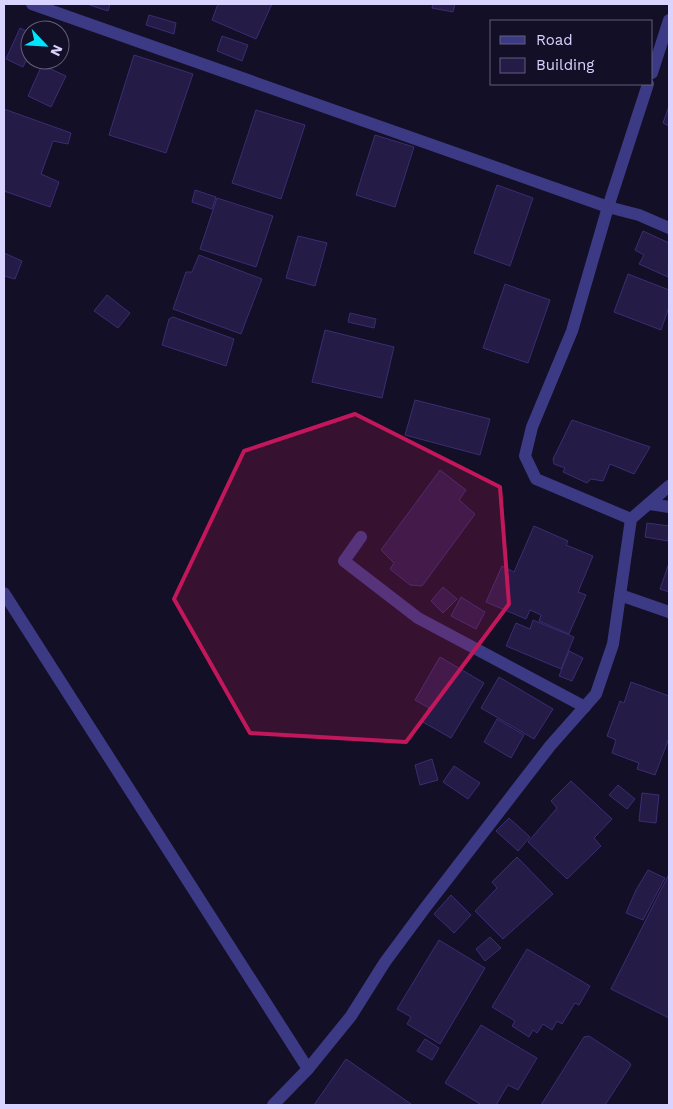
<svg xmlns="http://www.w3.org/2000/svg" width="673" height="1109" viewBox="0 0 673 1109" font-family="'Work Sans',sans-serif">
<style>
.building{fill:#241b47;stroke:#3b2d73}
.lines{fill:none;stroke-linecap:round;stroke-linejoin:round}
.minor{stroke:#3d3a85;stroke-width:12}
.marked{fill:#c2185b;fill-opacity:0.2;stroke:#c2185b;stroke-width:4;stroke-linejoin:round}
</style>
<rect width="100%" height="100%" fill="#130f26"/>
<g class="building">
<path d="M87,4H110L108,11Z"/>
<path d="M218,4H272L256,39L212,20Z"/>
<path d="M433,4H455L453,12L432,8Z"/>
<path d="M149,15L176,23L174,34L146,25Z"/>
<path d="M20,28L30,33V53L23,67L6,59Z"/>
<path d="M222,36L248,45L242,61L217,51Z"/>
<path d="M134,55L193,74L166,153L109,135Z"/>
<path d="M42,65L66,76L51,107L28,96Z"/>
<path d="M669,106V126L663,123Z"/>
<path d="M4,109L71,133L68,144L53,141L41,174L59,182L50,207L4,191Z"/>
<path d="M256,110L305,125L281,199L232,183Z"/>
<path d="M375,135L414,147L395,207L356,195Z"/>
<path d="M497,185L533,198L510,266L474,253Z"/>
<path d="M195,190L216,197L212,209L192,202Z"/>
<path d="M217,198L273,216L256,267L200,249Z"/>
<path d="M643,231L669,243L668,277L639,264L644,255L635,250Z"/>
<path d="M298,236L327,243L315,286L286,278Z"/>
<path d="M4,253L22,261L15,279L4,276Z"/>
<path d="M199,255L262,279L241,334L173,309L186,272H192Z"/>
<path d="M628,274L669,290V307L661,330L614,312Z"/>
<path d="M505,284L550,300L528,363L483,348Z"/>
<path d="M107,295L130,313L118,328L94,311Z"/>
<path d="M350,313L376,319L374,328L348,322Z"/>
<path d="M173,317L234,339L226,366L162,345L169,319Z"/>
<path d="M325,330L394,347L382,398L312,382Z"/>
<path d="M415,400L490,419L480,455L405,435Z"/>
<path d="M572,420L650,447L634,474L610,464L603,481L591,479L587,483L563,472L565,468L554,464L553,459Z"/>
<path d="M440,470L466,490L459,500L475,514L422,586L410,585L390,569L394,563L381,550Z"/>
<path d="M647,523L669,526L668,541L645,537Z"/>
<path d="M534,526L568,541L566,545L593,556L578,592L586,595L569,634L539,621L541,615L530,610L526,619L486,602L502,566L514,572Z"/>
<path d="M669,563V592L660,589Z"/>
<path d="M443,587L457,599L443,613L431,601Z"/>
<path d="M461,597L485,612L476,629L451,616Z"/>
<path d="M533,620L574,637L561,669L506,646L516,623L530,629Z"/>
<path d="M569,651L583,658L572,681L559,676Z"/>
<path d="M440,657L484,683L451,738L421,721L429,708L415,700Z"/>
<path d="M499,677L553,709L534,739L481,708Z"/>
<path d="M631,682L669,696V738L655,775L637,769L639,763L612,753L616,740L607,736L620,701L624,703Z"/>
<path d="M497,719L524,735L511,758L484,742Z"/>
<path d="M432,759L438,780L420,785L415,765Z"/>
<path d="M454,766L480,783L468,799L443,782Z"/>
<path d="M571,781L612,819L594,838L601,846L567,879L528,842L557,808L551,801Z"/>
<path d="M618,785L635,799L627,809L609,795Z"/>
<path d="M642,793L659,795L656,823L639,821Z"/>
<path d="M509,818L530,837L518,851L496,831Z"/>
<path d="M517,857L553,894L503,939L475,911L497,888L492,882Z"/>
<path d="M648,870L665,878L643,920L626,913L636,890Z"/>
<path d="M669,874V1018L611,989Z"/>
<path d="M451,895L471,915L454,933L434,914Z"/>
<path d="M490,937L501,948L485,961L476,949Z"/>
<path d="M439,940L485,968L440,1044L407,1024L411,1017L397,1009Z"/>
<path d="M527,949L590,986L579,1005L575,1003L562,1024L557,1021L552,1030L543,1024L537,1033L533,1030L529,1037L512,1026L515,1021L492,1007Z"/>
<path d="M481,1025L537,1058L518,1090L508,1085L496,1105H482L445,1083Z"/>
<path d="M589,1036L629,1062L631,1065L605,1105H541L584,1037Z"/>
<path d="M425,1039L439,1048L432,1060L417,1051Z"/>
<path d="M346,1059L411,1104L410,1105H314Z"/>
</g>
<g class="lines">
<g class="minor">
<path d="M32,4L608,207L639,215L669,228"/>
<path d="M652,73L669,20"/>
<path d="M650,504L669,507"/>
<path d="M631,519L536,479L525,456L532,427L572,331L608,207L648,84"/>
<path d="M361,537L344,561L418,618L585,707"/>
<path d="M4,593L308,1069"/>
<path d="M620,595L669,612"/>
<path d="M273,1105L308,1069L351,1016L385,962L425,908L550,746L596,694L613,644L631,519L669,486"/>
</g>
</g>
<path class="marked" d="M355,414L500,487L509,604L406,742L250,733L174,599L244,451Z"/>
<rect width="673" height="1109" fill="none" stroke="#d9d4ff" stroke-width="10"/>
<rect x="490" y="20" width="162" height="65" fill="#130f26" stroke="#625e7d"/>
<rect x="500" y="36" width="25" height="8" fill="#3d3a85" stroke="#625e7d"/>
<text x="536" y="45" font-size="15" fill="#d9d4ff">Road</text>
<rect x="500" y="58" width="25" height="15" fill="#241b47" stroke="#625e7d"/>
<text x="536" y="70" font-size="15" fill="#d9d4ff">Building</text>
<g transform="translate(45 45) rotate(115)"><circle r="24" fill="#130f26" stroke="#625e7d"/>
<path d="M0-4L9 19L0 12L-9 19Z" fill="#00e5ff"/>
<text y="-8" font-size="14" font-weight="bold" text-anchor="middle" fill="#d9d4ff">N</text>
</g>
</svg>
